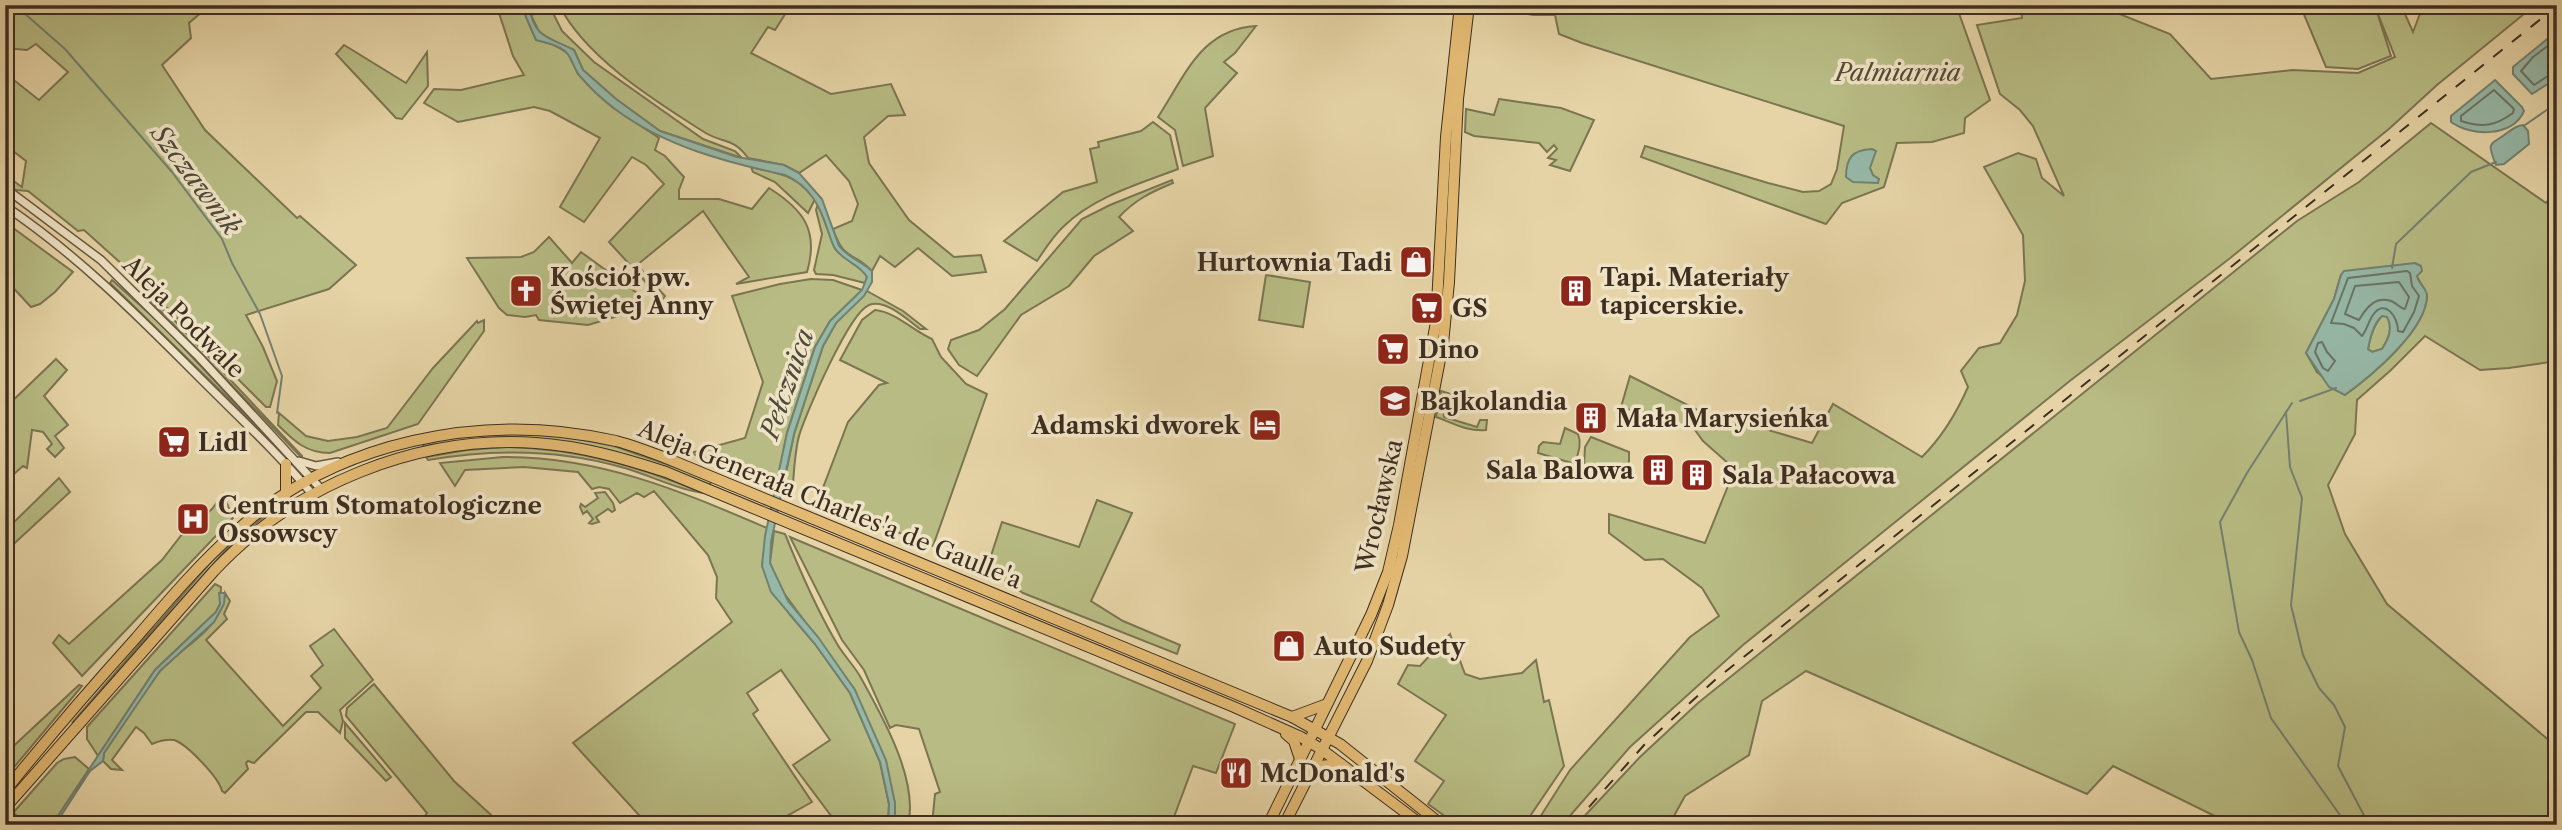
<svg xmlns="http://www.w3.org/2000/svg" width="2562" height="830" viewBox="0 0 2562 830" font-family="'Libre Caslon Text',serif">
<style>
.green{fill:#b8bc84;stroke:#7b7552;stroke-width:2;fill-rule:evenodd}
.water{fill:#96b8a7;stroke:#738171;stroke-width:2;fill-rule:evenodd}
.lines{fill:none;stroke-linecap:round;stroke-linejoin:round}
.shore{stroke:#6a7364;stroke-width:2}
.stream{stroke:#738171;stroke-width:2}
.minor-casing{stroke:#685842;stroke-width:10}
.major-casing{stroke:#3e2e21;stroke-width:12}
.minor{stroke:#efe3c5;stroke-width:7}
.major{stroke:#e3ba73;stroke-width:10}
.rail{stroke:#3e2e21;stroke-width:2;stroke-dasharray:12 12;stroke-linecap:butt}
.labels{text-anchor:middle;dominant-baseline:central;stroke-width:7;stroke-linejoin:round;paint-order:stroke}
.park-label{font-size:24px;font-style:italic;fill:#564a35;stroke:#efe3c5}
.poi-label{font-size:24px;font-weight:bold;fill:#3e2e21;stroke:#efe3c5;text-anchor:start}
.street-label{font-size:24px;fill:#3e2e21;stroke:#efe3c5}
.water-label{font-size:26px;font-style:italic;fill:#504a3c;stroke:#efe3c5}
</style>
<rect width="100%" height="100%" fill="#e6d4a6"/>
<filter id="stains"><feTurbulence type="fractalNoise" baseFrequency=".00286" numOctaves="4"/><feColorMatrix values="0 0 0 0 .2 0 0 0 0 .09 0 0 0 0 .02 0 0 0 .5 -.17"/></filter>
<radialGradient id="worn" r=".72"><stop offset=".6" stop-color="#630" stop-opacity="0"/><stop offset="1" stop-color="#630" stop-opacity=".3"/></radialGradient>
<g class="green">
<path d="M5,5H210L189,23L191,38L162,65L205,130L297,218L300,216L356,265L329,289L246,315L263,347L277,381L270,407H266L134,275L84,230L78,231L28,191L16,190L5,182V175L22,187L26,161L5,145V133L11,124L8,121L5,122V73L39,100L68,72L36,44L27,50L5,48Z"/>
<path d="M494,5H523L526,17L536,40L552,44L568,53L578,74L612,107L659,138L655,150L665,156L684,177L679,190V199H719L752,209L769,188C804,210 819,231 807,272L736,284L749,277L703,211L637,265L665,296L662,300L609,242L664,184L646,165L632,157L584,222L560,207L600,138L550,111L534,107L458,122L424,103L434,89L461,90L524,75L513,56L498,10Z"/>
<path d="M559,5H791L775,30L768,27L751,53L831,94L891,84L905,115L888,116L864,137L869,163L909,220L954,257L981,255L986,272L952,276L918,248L895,267L880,256L872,271C852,250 845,263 833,229L852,221L858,204L849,181L826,155L799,173L784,165L748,158C733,137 723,144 704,132C654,100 586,58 559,5Z"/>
<path d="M1508,5H1956L1990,100L1965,118L1964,133L1932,142L1897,143L1884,187L1842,203L1826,224L1641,157L1645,146L1768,183L1803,192L1819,191L1831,184L1837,169L1844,126L1582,43L1559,34L1555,15H1533L1506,10Z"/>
<path d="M2021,5H2097L2170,34L2211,79L2292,70L2358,73L2395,57L2376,9L2391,56L2358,69L2326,67L2300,5H2401L2413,32L2421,11L2419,5H2535L2437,85L2390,128L2229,259L2071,380L1743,645L1630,747L1562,825H1535L1570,770L1690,637L1719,616L1702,588L1663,559L1645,560L1609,533V514L1705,543L1732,476L1729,464L1703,441L1692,426L1670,424L1621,407L1630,376L1733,428L1738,421L1812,443L1833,404L1922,457C1942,437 1957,412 1968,387L1961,371L1979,348L2000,343L2017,315L2025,281L2023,235L1984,167L2018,153L2036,159L2042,178L2064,196L2033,126L2020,110L2000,94L1977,25L2022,18Z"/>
<path d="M551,9L562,31L594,62L703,139L735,151L742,158L660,131L616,99L583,70L574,50L541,36L531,15Z"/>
<path d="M1256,26L1235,53L1224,62L1237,73L1205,108L1213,156L1183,166L1175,130L1158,117C1185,76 1201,29 1256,26Z"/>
<path d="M344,45L406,83L427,52L428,86L402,119L396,118L336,54Z"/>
<path d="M1499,99L1561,108L1594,120L1570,171L1550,165L1556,160L1548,158L1557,149L1554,145L1547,152L1539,143L1474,136L1465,132L1466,109L1494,115Z"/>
<path d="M1153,122L1170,135L1178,169C1139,184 1095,196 1064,226C1053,236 1045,249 1037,261L1004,241L1063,192L1097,182L1090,149L1099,147L1098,142L1141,131Z"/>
<path d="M2431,123L2546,203L2557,190V361L2509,368L2480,370L2425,336L2391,370L2357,400L2355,434L2328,485L2345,534L2387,604L2557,747V825H2233L2113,766L2087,794L1806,671L1762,701L1749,755L1685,796L1669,825H1576L1640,757L1698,703L2297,221L2359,182ZM2408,264C2412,269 2427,292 2427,296C2426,331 2371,376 2345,395L2317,372L2306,353L2334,299L2341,275Z"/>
<path d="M751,167C779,174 796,174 815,199L808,213L775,182L753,172Z"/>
<path d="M1172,180L1173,183C1151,192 1135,200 1119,217L1133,231L1094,256L1069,286L1021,315L977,376L959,365L948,349L951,340L979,330L1005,309L1082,219L1110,205Z"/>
<path d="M818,204L835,249L864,271L867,277L865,283L833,275L816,274L814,270L822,234L816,210Z"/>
<path d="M5,222L73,272L55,292L40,304L31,307L6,280Z"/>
<path d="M549,237L572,263L581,252L637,293L632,312L588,325L539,320L536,315L525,317L507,315L499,308L467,258L521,257L534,252Z"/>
<path d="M1266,275L1310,282L1303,327L1259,320Z"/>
<path d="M811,279L833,280L862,290L830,321L815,347L787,433L776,489L691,453L745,438L763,382L732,296L780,284Z"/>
<path d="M112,280L163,326L294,465L293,466L232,402L110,283Z"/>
<path d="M867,291L903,311L926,329H920C908,320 885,298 869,305C849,313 806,413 799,436C794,455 794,476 792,495L782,492L794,434L823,346L836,323Z"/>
<path d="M142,292L148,294L176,322L302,456V458Z"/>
<path d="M875,310C896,312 913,331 932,339L941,357L966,384L987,394L933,546L818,501L848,422L879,385L887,383L840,360L862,320Z"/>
<path d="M2382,316H2387C2393,328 2389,338 2382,349L2372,352L2368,349C2370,338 2374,324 2382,316Z"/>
<path d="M484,320V331L418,424L330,453C306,453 294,441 278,425L279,413L306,436L328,441L357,437L387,428L433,368L477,321L478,323Z"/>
<path d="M56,359L67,370L44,396L68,425L55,436L64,448L55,457L47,449L52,444L43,432L32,430L27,468L23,466L5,482V408Z"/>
<path d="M1441,391L1488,406L1492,394L1498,402L1508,399L1515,402L1509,407L1498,403L1495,408L1471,409L1448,403L1443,410L1444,417L1477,427L1480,420H1487L1486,430C1468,432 1453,423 1436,417Z"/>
<path d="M1565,428L1578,434C1582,444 1578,453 1575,464L1538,453L1539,446L1543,442L1560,444Z"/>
<path d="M508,433L563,436L614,446L712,480L709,486L584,446L423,449V444L440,439Z"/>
<path d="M1591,437L1629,452V461L1624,473L1620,474L1584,466L1585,447Z"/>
<path d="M506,447C576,448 638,466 703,493C677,490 648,474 621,467C558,449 492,449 428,460L426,457L467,450Z"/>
<path d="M503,457C601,457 678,490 767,528L762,566L790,615L815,644L850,693L880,762L889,804L888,825H838L793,765L830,740L781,670L747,693L758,710L753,714L812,802L787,816L796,825H648L573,743L732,622L716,598L717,577L708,555L654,491L644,497L637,493L620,503L609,489L599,487L592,489L578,472L524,467L465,470L455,486L440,463Z"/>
<path d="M59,478L70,492L5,552V531Z"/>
<path d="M605,492L613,503L615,510L612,512L608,509L596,517L599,522L592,524L589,523L593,519L587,511L583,514L580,507L581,504L585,507L598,498L595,493Z"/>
<path d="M223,494L233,518L82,676L53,643L59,635L69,644L162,560L183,533L212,509Z"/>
<path d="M1097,500L1132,513L1091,601L1123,621L1180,645L1177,654L1023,593L987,568L1002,522L1079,547Z"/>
<path d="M275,506L276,508L244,532L225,551L72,723L222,549Z"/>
<path d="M774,531L785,534C800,571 816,608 836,642C843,655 854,665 861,678C882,716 919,780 908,825H895V803L855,690L778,585L770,563Z"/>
<path d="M790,537L1235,724L1216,773L1193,766L1171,825H932L935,794L940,792L919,729L896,725L890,728L864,670L842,640Z"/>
<path d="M215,584L221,587L220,604L216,612L155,670L98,756L87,739V727Z"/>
<path d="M225,593L230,601L224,614L227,619L206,640L283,726L321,688L311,676L323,665L310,646L334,629L373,680L340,710L343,721L340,733L318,712H306L254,763L248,761L246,763L248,769L225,793L222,791C219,778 187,744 174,740C166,739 159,741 152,744L144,733L136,727L112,760L122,770L111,769L103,761L104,753C122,728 140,693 160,671C182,646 222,630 225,593Z"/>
<path d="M1450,634L1465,674L1480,679L1522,673L1536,660L1544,702L1549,700L1564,766L1524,825H1457L1428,804L1444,781L1415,761L1446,715L1398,684L1408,665L1420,666Z"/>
<path d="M374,684L454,781L502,825H423L420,822L427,813L346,716L347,708Z"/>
<path d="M79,685L82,686L5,778V754Z"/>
<path d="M345,723L391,777L386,781L345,738Z"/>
<path d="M75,757L89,769L52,825H23L25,822L15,814L5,825V822L57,763L64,759Z"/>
</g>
<g class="water">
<path d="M523,5H529C533,38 549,37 574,50L583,70L616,99L660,131L737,157L784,165L799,173L822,199L839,246C848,258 862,261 872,271V282L864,296L836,323L823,346L794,434L771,542L770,563L788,601L818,637L855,690L886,760L895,803V825H888L889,804L880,762L850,693L815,644L771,592L762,566L765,536L787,433L815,347L830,321L862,290L867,277C860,265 846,262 837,251C832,246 831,238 828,231C820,206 810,186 785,175C725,162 664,146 615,109C603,100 589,87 579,75C575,70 573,62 569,56C563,46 547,43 536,40L526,17Z"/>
<path d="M2557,31V78L2532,94L2513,74V67Z"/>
<path d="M2495,80L2522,107L2524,111C2513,137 2472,137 2451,122V116Z"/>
<path d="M2523,125L2528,131L2529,144L2504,164L2496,165C2486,140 2490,146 2507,133C2513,129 2515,126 2523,125Z"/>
<path d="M1872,149L1876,151L1870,168L1873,175L1879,179L1878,183L1853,182L1846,177C1846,158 1852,150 1872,149Z"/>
<path d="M2415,263L2421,266L2422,271L2417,276C2419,285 2426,287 2427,295C2427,330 2371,376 2345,395L2329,387L2306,353L2334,299L2341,275L2344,271ZM2382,316L2387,317C2393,328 2389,338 2382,349L2372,352L2368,349C2370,338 2374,323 2382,316Z"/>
<path d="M219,593H225L224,604L214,622L160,671L104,753L103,761L90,771L55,825H52L155,670L216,612L220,604Z"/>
</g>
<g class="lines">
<g class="shore">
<path d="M2557,39L2533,57L2521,71L2534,85L2551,74L2557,73"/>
<path d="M2494,90L2514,109L2513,113C2495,126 2483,128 2461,121V116Z"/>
<path d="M2407,271L2410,273L2412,286L2419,296L2414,312L2403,332L2398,331C2398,317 2385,298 2373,315C2368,322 2367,330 2362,336L2354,328L2344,324L2331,323L2348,278Z"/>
<path d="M2399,282L2409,297L2405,309C2399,308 2397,303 2391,301C2375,296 2366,308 2359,320L2345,314L2355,286Z"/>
<path d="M2322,342L2327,352L2335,361L2328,371L2323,368L2315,352L2318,343Z"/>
</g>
<g class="stream">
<path d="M15,5L65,49L172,172L222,239L232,263L260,314L282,376L277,413"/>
<path d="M2060,13L2065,5"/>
<path d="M2525,125L2551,107L2557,100"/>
<path d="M2392,268L2396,244L2471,172L2496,162"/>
<path d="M2300,401L2336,388"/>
<path d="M2292,403L2247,473L2220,522L2239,632L2252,660L2271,718L2347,825"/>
<path d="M2286,412L2290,467L2302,498L2291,605L2303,655L2319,688L2334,705L2345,727L2338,766L2369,825"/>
</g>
<defs>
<g id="minor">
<path d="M5,188L101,260L199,357L321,489"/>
<path d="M5,206C79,256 138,316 201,379C239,417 278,453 312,494"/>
<path d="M299,461L316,466L338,462"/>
</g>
<g id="major">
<path d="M286,494V464"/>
<path d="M1292,717L1327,704"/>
<path d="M1286,734L1294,741L1300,759"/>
<path d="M1311,769L1319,766L1341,764"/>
<path d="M5,791C47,739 91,688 136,638C167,602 198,565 234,533C335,440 484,411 616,441C635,446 653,453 671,460L1292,717L1340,744L1442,825"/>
<path d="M5,808L214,571C294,485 417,435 536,443C581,446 623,458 666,472L1234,707L1301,737L1321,749L1422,825"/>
<path d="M1268,825L1371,615L1388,572L1399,525L1436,322L1446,137L1460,5"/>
<path d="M1284,825L1367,661L1388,605L1402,556L1443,344L1449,282L1458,99L1469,5"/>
</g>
</defs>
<use href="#minor" class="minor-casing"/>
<use href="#major" class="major-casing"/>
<use href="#minor" class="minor"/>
<use href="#major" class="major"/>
<path class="rail" d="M1573,825L1645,744L1715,680L2557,6"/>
</g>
<defs>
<symbol id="shop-square" viewBox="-11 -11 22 22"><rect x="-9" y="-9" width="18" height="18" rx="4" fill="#8f2418" stroke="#efe3c5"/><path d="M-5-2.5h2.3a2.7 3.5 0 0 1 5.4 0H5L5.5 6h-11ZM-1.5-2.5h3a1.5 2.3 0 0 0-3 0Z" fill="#fff"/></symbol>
<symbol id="church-square" viewBox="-11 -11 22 22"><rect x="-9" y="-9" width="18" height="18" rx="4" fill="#8f2418" stroke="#efe3c5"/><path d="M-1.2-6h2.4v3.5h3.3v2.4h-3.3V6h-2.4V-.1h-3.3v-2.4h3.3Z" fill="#fff"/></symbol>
<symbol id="building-square" viewBox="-11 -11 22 22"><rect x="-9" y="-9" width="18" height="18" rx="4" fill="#8f2418" stroke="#efe3c5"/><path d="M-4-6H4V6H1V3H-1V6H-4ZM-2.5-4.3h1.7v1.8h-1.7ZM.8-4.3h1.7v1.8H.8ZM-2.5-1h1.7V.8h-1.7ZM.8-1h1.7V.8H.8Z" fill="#fff"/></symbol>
<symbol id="supermarket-square" viewBox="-11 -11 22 22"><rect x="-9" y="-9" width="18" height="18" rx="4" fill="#8f2418" stroke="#efe3c5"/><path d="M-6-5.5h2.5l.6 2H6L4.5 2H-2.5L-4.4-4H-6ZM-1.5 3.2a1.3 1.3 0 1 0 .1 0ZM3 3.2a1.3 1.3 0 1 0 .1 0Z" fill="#fff"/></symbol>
<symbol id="school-square" viewBox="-11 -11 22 22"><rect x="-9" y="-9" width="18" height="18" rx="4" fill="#8f2418" stroke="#efe3c5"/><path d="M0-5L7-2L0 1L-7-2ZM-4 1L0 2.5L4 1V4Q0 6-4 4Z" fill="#fff"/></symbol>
<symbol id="hotel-square" viewBox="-11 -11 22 22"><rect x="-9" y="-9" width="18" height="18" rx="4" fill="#8f2418" stroke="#efe3c5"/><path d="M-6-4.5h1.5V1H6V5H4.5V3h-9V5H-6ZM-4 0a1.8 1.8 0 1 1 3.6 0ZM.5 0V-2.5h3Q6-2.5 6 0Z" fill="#fff"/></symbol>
<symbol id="hospital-square" viewBox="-11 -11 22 22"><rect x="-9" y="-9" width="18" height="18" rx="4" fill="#8f2418" stroke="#efe3c5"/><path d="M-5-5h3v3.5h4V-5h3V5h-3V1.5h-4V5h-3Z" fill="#fff"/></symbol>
<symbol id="restaurant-square" viewBox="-11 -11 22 22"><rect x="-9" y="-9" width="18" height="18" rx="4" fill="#8f2418" stroke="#efe3c5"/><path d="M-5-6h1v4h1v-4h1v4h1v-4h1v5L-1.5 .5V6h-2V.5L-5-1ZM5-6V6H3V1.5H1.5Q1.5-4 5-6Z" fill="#fff"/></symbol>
</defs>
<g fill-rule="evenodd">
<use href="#shop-square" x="1397" y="243" width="38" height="38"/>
<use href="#church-square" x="507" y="272" width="38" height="38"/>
<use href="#building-square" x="1557" y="272" width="38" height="38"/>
<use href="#supermarket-square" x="1408" y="289" width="38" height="38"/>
<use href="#supermarket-square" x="1374" y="330" width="38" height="38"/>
<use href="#school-square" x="1376" y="382" width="38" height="38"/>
<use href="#building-square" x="1572" y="399" width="38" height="38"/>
<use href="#hotel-square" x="1246" y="406" width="38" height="38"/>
<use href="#supermarket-square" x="155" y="423" width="38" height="38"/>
<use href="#building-square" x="1639" y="451" width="38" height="38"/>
<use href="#building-square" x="1678" y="456" width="38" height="38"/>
<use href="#hospital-square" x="174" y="500" width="38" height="38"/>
<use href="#shop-square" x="1270" y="627" width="38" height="38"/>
<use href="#restaurant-square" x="1217" y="754" width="38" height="38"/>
</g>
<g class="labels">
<g class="park-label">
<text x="1898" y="72">Palmiarnia</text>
</g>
<g class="poi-label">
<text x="1392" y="262" text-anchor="end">Hurtownia Tadi</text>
<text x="550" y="277">Kościół pw.<tspan x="550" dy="28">Świętej Anny</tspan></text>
<text x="1600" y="277">Tapi. Materiały<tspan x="1600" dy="28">tapicerskie.</tspan></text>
<text x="1452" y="308">GS</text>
<text x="1418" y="349">Dino</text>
<text x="1420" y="401">Bajkolandia</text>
<text x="1616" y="418">Mała Marysieńka</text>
<text x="1240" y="425" text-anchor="end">Adamski dworek</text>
<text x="198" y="442">Lidl</text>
<text x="1634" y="470" text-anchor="end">Sala Balowa</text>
<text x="1722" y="475">Sala Pałacowa</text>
<text x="218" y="505">Centrum Stomatologiczne<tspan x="218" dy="28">Ossowscy</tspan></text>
<text x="1314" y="646">Auto Sudety</text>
<text x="1260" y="773">McDonald's</text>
</g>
<g class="street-label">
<text transform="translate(184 317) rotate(45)">Aleja Podwale</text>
<text transform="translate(830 504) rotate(22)">Aleja Generała Charles'a de Gaulle'a</text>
<text transform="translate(1379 506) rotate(-77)">Wrocławska</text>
</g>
<g class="water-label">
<text transform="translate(196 180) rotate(53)">Szczawnik</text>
<text transform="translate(787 384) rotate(-71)">Pełcznica</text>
</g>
</g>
<rect width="2562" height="830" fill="none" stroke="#e6d4a6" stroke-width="28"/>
<rect x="7" y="7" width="2548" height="816" fill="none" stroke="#3e2e21" stroke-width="3.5"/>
<rect x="14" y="14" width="2534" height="802" fill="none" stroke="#3e2e21" stroke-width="2"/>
<rect width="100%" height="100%" filter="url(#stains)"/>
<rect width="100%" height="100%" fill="url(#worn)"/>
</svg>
